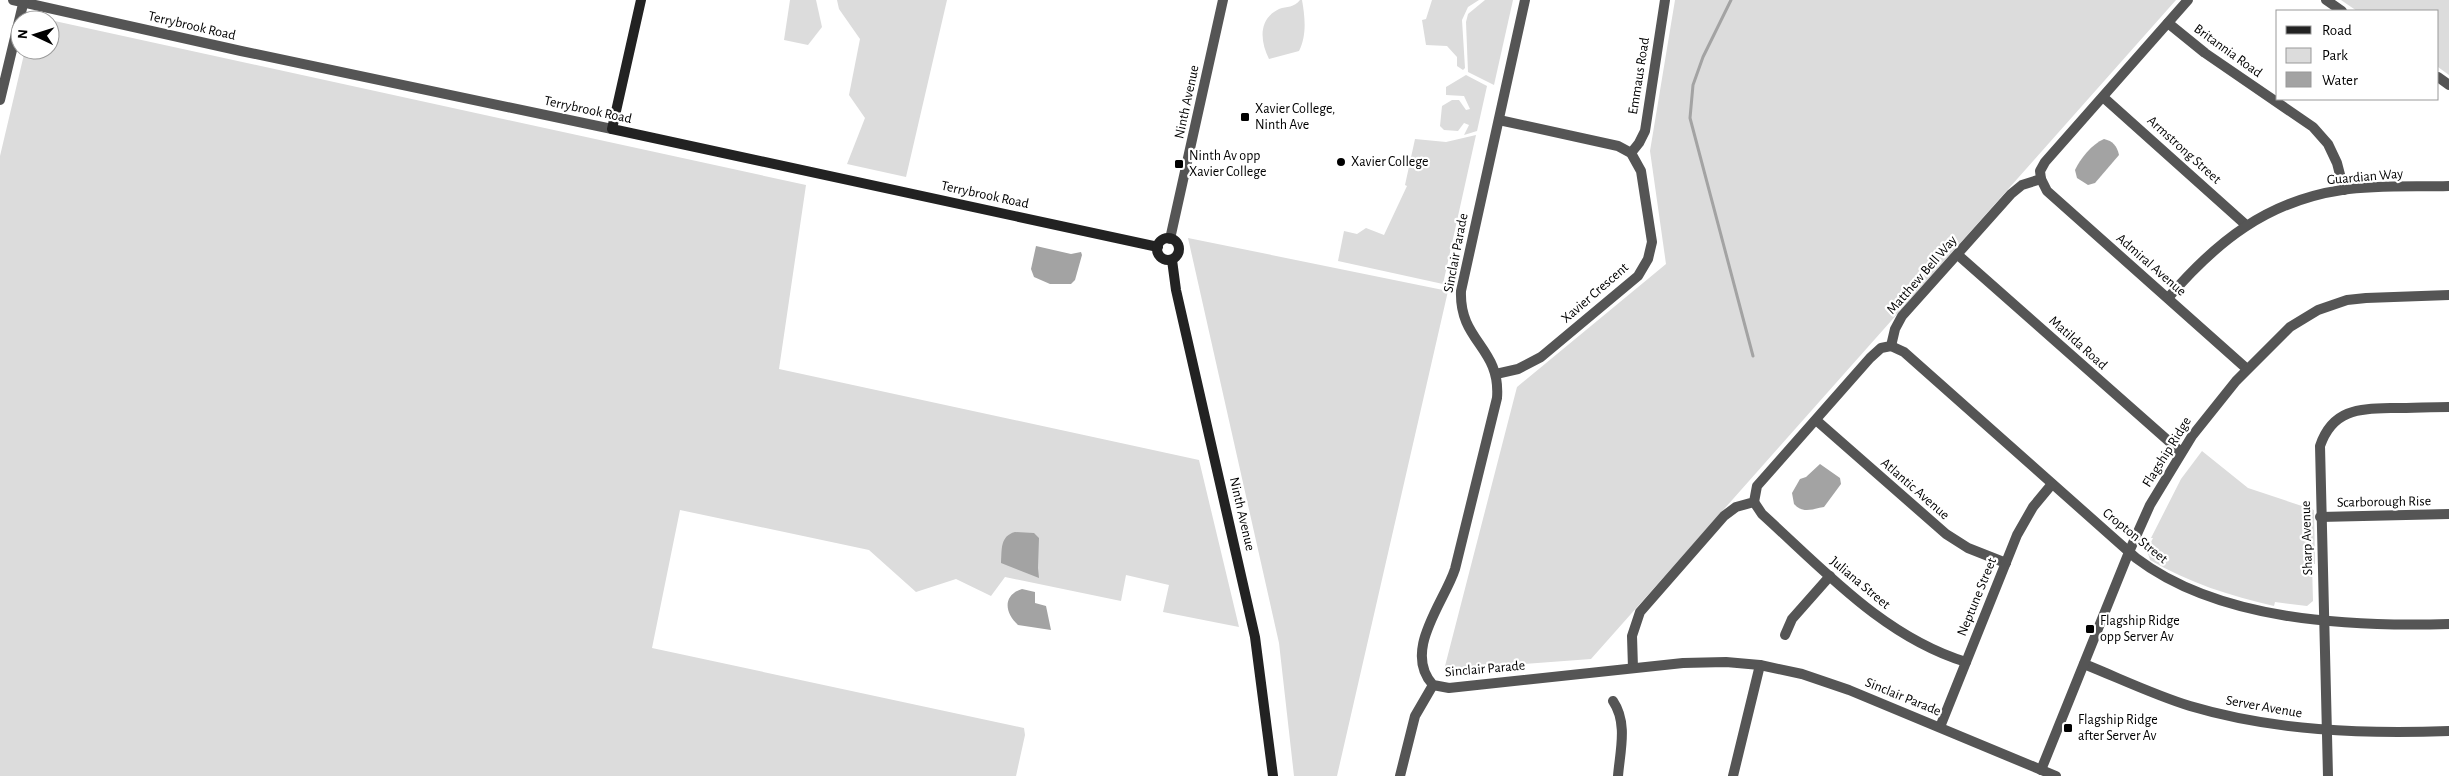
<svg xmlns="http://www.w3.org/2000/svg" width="2449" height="776" viewBox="0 0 2449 776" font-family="'Alegreya Sans',sans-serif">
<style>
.green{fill:#dcdcdc}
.water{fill:#a3a3a3}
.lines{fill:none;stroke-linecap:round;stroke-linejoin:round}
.stream{stroke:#a3a3a3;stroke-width:3}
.minor{stroke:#555;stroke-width:10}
.tertiary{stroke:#555;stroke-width:10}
.secondary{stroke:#222;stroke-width:10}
.poi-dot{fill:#000;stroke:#fff;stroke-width:2}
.labels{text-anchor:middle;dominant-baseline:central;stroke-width:4.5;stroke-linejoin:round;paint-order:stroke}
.street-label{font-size:14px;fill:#000;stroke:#fff}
.poi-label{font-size:14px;fill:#000;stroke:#fff;text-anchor:start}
</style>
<rect width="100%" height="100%" fill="#fff"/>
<g class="green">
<path d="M790,0H816L822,27L808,45L784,40Z"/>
<path d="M837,0H947L906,177L847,164L865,118L849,95L860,39L839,9Z"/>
<path d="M1300,0H1302C1305,17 1307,35 1299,51L1269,59C1260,41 1258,19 1279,9C1287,6 1294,8 1300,0Z"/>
<path d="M1432,0H1479L1468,7L1462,20L1465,68L1463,70L1457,66V57L1447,46L1426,45L1422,20L1426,19Z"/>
<path d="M1485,0H1513L1494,85L1468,72L1466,22L1468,14Z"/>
<path d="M1675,0H2176L1591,659L1444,670L1517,387L1666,264L1650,151Z"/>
<path d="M2341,0H2449V75L2438,67V11H2357Z"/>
<path d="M50,20L806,185L779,369L1199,460L1239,627L1163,612L1169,585L1126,575L1121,601L1005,577L991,596L956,579L916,592L869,550L680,510L652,648L1024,728L1025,735L1016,776H0V156L25,50H50Z"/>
<path d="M1466,75L1487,86L1477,131L1464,135L1469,125L1464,123L1458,131L1444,130L1440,126L1442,106L1452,100H1459L1466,110L1470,109L1464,96L1446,95V87Z"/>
<path d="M1476,135L1443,284L1338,261L1344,231L1357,234L1366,228L1384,235L1407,186L1405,185L1415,139L1446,142Z"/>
<path d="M1188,238L1448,291L1337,776H1294L1279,643Z"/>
<path d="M2202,451L2248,488L2314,510L2315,564H2312L2313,601L2307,606L2275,602L2274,606C2230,596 2190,583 2150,560L2147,550L2153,538H2151L2181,479Z"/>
</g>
<g class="water">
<path d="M2104,139C2113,141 2117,146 2119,155L2095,183L2088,185L2077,178L2075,170C2080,159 2092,144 2104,139Z"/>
<path d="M1036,246L1071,254L1081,252L1082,255L1075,280L1071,284H1050L1034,277L1031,269Z"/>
<path d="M1820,464L1840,478L1841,484L1824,507C1812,509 1803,514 1794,504L1792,493L1800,479L1806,477Z"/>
<path d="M1015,532L1034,533L1039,538L1038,568L1039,578L1001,563C1002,549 1000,536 1015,532Z"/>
<path d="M1022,589L1035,592V603L1046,606L1051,630L1018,625C1004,612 1003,595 1022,589Z"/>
</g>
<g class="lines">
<path class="stream" d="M1731,0L1703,57L1693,85L1690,118L1753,356"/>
<g class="minor">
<path d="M13,0L241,51L612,129"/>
<path d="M2326,0L2342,11"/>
<path d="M2168,23L2205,53L2313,127L2328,144L2337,163L2344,190"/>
<path d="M2438,77L2449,85"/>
<path d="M2103,97L2246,225"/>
<path d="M0,100L24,0"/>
<path d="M1631,153L1639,143L1645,131L1665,0"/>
<path d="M2041,179L2047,191L2247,369"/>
<path d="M1170,239L1223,0"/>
<path d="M1958,255L2181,452"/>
<path d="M2168,298C2216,242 2267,201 2342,190C2377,185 2414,187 2449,186"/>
<path d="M1891,346L1904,352L2136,558C2219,621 2349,627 2449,624"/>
<path d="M1496,374L1518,369L1541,357L1638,276L1648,259L1652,242L1641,171L1631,153L1618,146L1499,120"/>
<path d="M1816,420L1946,534L1968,548L2006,563"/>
<path d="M1754,502L1762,514C1824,570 1884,637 1966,662"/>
<path d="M2320,517L2449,514"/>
<path d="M1785,635L1792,619L1830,576"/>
<path d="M2084,664C2119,678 2154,695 2190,706C2274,731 2362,734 2449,731"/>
<path d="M1633,668L1632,636L1640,612L1724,516L1736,507L1754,502L1757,486L1870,358L1881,348L1891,346L1895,329L1902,316L2011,194L2022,185L2041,179L2040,171L2045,162L2188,0"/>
<path d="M1613,701C1628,723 1620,751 1618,776"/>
<path d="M1940,727L2017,535L2033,507L2052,484"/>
<path d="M2041,770L2129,552L2150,505L2192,436L2236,381L2290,327L2318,310L2347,300L2366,298L2449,295"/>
<path d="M1400,776L1415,716L1433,685"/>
<path d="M1733,776L1760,665"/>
<path d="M2328,776L2320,446C2333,408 2360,409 2395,408C2413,408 2431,407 2449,407"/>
</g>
<path class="tertiary" d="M1525,0L1461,291C1459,342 1501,347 1497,398L1455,569C1444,603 1402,651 1433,685L1449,688L1683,663L1726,662L1760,665L1802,674L1849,690L2056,776"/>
<g class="secondary">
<path d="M641,0L612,129L1158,247"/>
<circle cx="1168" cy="249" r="11"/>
<path d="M1172,260L1176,290L1255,637L1273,776"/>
</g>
</g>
<g class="poi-dot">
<rect x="1240" y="112" width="10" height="10" rx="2.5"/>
<circle cx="1341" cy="162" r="5"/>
<rect x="1174" y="159" width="10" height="10" rx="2.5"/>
<rect x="2085" y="624" width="10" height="10" rx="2.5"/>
<rect x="2063" y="723" width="10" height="10" rx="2.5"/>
</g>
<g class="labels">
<g class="street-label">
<text transform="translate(192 26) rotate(13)">Terrybrook Road</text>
<text transform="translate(2228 51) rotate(36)">Britannia Road</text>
<text transform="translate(1639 76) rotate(-81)">Emmaus Road</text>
<text transform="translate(1187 102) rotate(-78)">Ninth Avenue</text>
<text transform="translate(588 110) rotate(12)">Terrybrook Road</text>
<text transform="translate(2184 150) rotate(42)">Armstrong Street</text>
<text transform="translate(2365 177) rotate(-5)">Guardian Way</text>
<text transform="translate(985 195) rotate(12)">Terrybrook Road</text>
<text transform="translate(1456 253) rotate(-79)">Sinclair Parade</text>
<text transform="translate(2151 265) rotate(41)">Admiral Avenue</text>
<text transform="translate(1922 275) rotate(-49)">Matthew Bell Way</text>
<text transform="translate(1595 293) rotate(-41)">Xavier Crescent</text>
<text transform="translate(2078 343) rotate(42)">Matilda Road</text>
<text transform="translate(2167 452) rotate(-58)">Flagship Ridge</text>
<text transform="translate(1915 489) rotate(41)">Atlantic Avenue</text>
<text transform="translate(2384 502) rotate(-1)">Scarborough Rise</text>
<text transform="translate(1242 514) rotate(77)">Ninth Avenue</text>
<text transform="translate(2135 536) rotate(39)">Cropton Street</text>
<text transform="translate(2307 538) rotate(-92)">Sharp Avenue</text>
<text transform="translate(1860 583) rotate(40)">Juliana Street</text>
<text transform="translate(1977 597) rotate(-68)">Neptune Street</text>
<text transform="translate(1485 669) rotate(-5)">Sinclair Parade</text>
<text transform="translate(1903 697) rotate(22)">Sinclair Parade</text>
<text transform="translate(2264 707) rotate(10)">Server Avenue</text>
</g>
<g class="poi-label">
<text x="1255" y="109">Xavier College,<tspan x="1255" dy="16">Ninth Ave</tspan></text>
<text x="1189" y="156">Ninth Av opp<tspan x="1189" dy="16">Xavier College</tspan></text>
<text x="1351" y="162">Xavier College</text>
<text x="2100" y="621">Flagship Ridge<tspan x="2100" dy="16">opp Server Av</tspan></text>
<text x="2078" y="720">Flagship Ridge<tspan x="2078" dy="16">after Server Av</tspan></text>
</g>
</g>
<rect x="2276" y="10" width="162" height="90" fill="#ffffff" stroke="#999999"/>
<rect x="2286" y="26" width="25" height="8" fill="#222222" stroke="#999999"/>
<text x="2322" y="35" font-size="15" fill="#000000">Road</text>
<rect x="2286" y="48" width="25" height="15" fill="#dcdcdc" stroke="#999999"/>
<text x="2322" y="60" font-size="15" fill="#000000">Park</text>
<rect x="2286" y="72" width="25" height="15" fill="#a3a3a3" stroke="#999999"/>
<text x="2322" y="85" font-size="15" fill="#000000">Water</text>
<g transform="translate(35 35) rotate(274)"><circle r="24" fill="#ffffff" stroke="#999999"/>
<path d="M0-4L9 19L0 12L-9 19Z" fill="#000000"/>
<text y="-8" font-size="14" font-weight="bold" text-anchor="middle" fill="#000000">N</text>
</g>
</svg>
